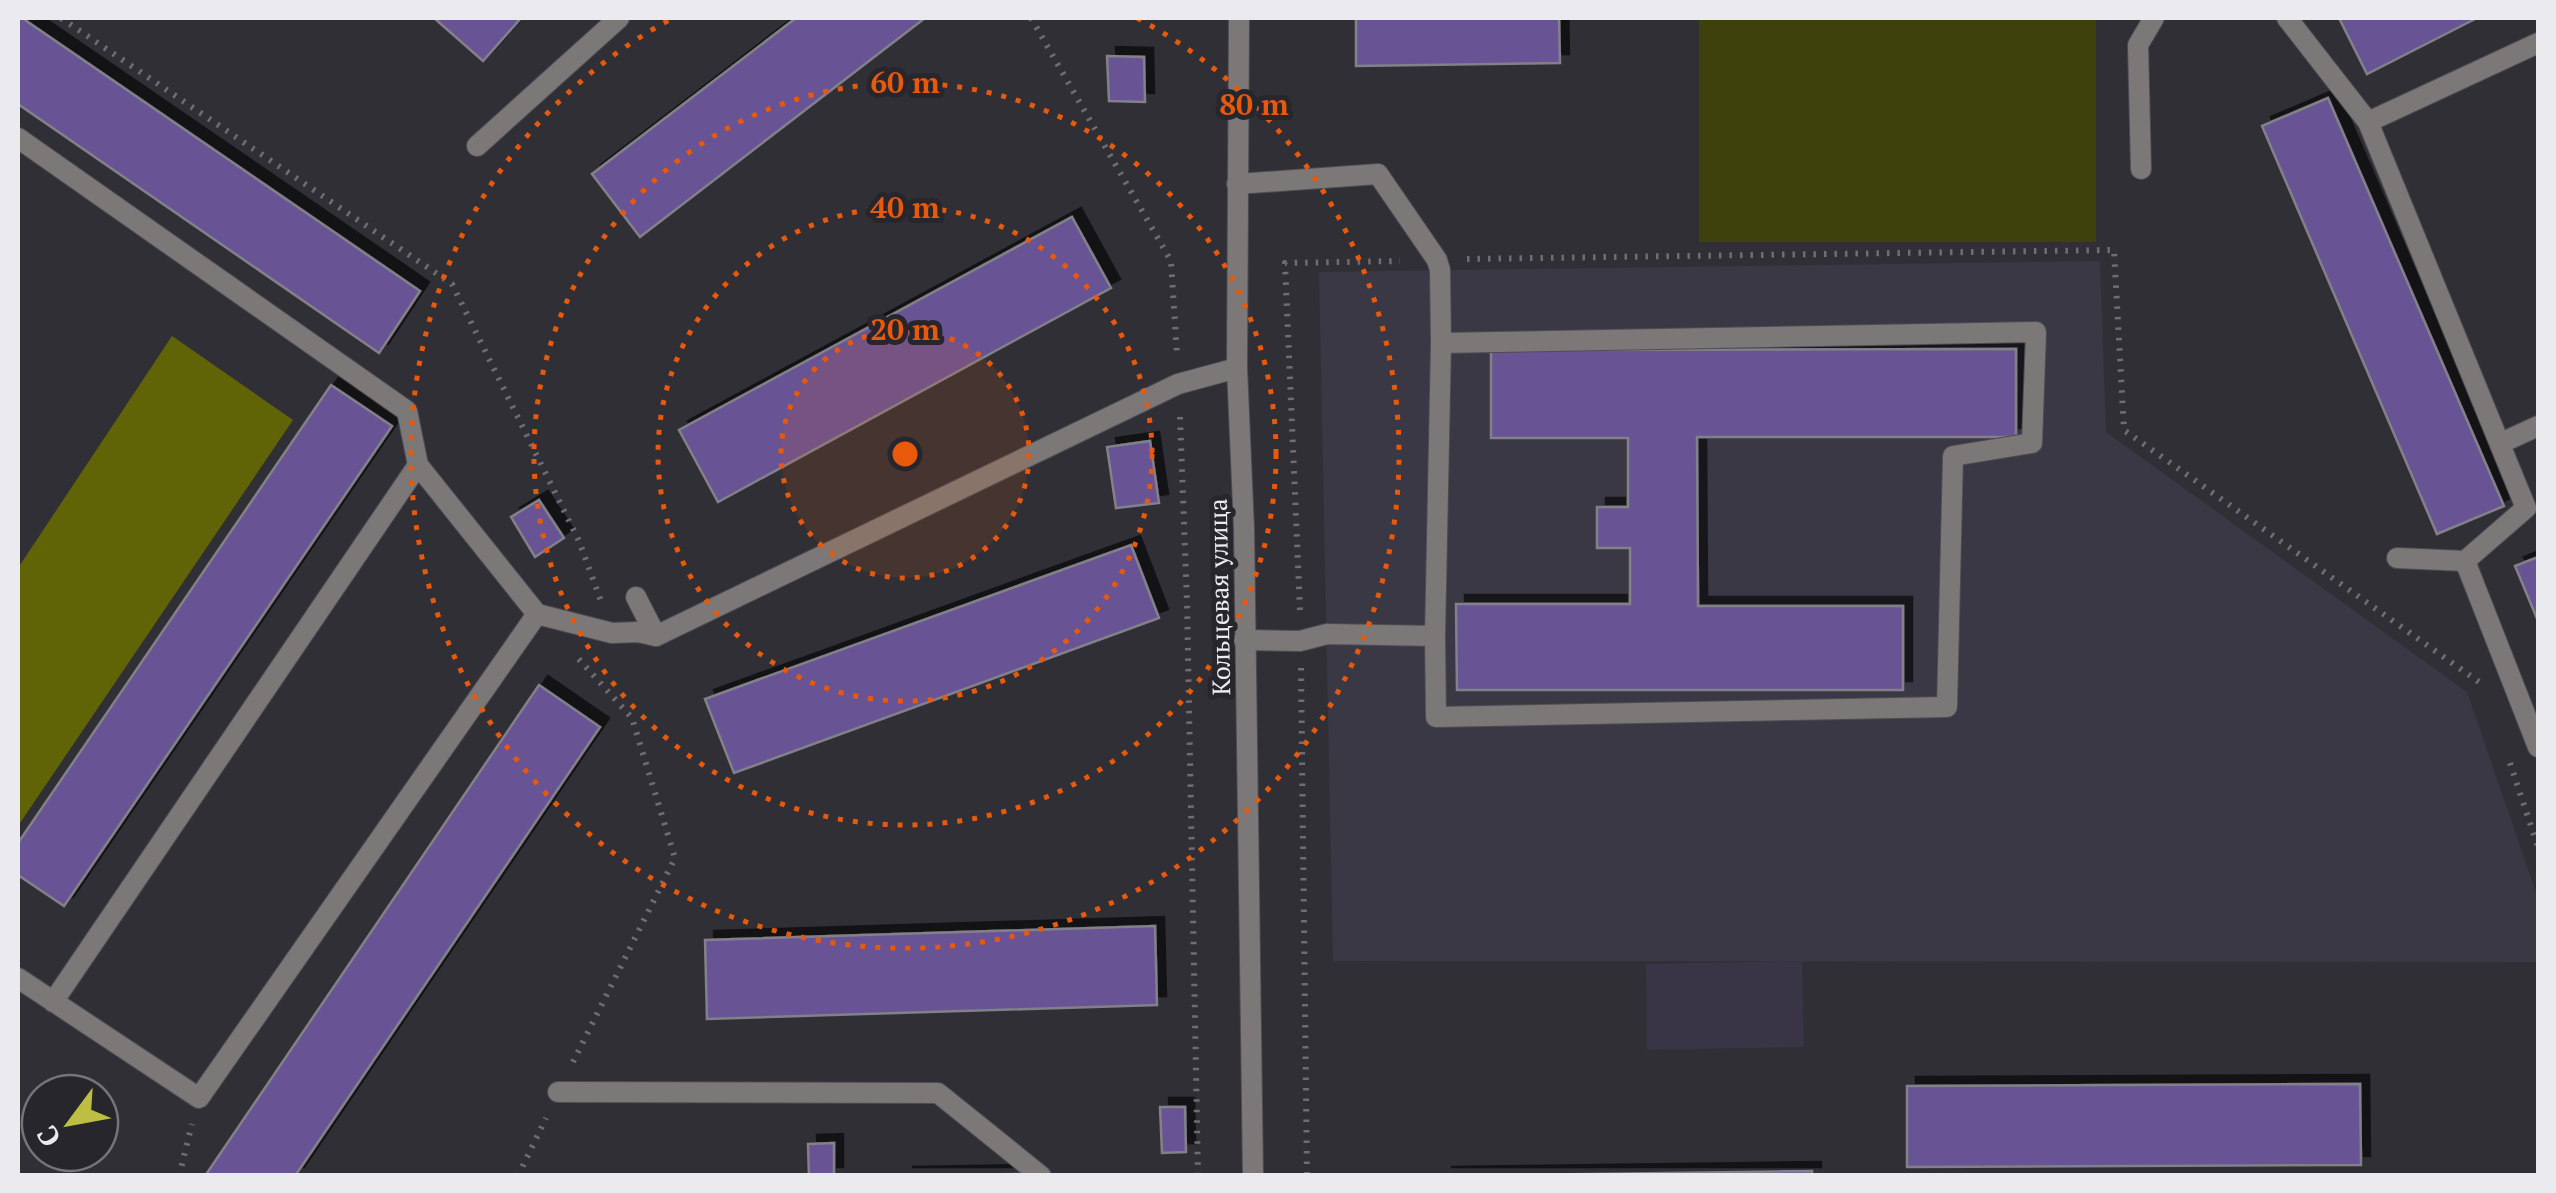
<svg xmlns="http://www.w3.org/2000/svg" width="2556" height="1193" viewBox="0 0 2556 1193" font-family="'PT Serif',serif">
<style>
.industrial{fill:#393546}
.built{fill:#393844}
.green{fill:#3f410d}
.forest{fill:#606306}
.building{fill:#685394;stroke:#828088;stroke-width:2.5;filter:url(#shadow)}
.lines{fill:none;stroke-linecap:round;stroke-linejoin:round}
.lane-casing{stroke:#4e4d54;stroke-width:22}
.street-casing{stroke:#4e4d54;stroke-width:22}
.path{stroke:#6e6d73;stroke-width:6;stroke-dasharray:2.5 8;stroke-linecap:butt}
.lane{stroke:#7c7877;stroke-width:20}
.street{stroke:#7c7877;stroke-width:20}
.ring{fill:none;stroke:#e8590c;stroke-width:5;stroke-dasharray:5 10}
.labels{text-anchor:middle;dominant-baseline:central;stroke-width:10;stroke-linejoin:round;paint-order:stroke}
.street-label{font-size:25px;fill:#ebeaef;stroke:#26262c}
.centre{fill:#e8590c;stroke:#26262c;stroke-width:5}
.ring-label{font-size:30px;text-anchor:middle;font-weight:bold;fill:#e8590c;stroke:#26262c;stroke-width:10;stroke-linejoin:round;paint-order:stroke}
</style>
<defs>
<filter id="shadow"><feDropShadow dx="9" dy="-9" stdDeviation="0" flood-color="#0009"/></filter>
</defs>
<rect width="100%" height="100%" fill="#302f36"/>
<path class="industrial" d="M1802,961L1804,1047L1647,1050L1646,964Z"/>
<path class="built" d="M2100,261L2106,432L2467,692L2538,898V962L1333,961L1319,272Z"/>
<rect class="green" x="1699" y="18" width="397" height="224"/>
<path class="forest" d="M172,336L293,420L18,826V568Z"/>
<g class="building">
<path d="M18,18H22L420,291L379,353L18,104Z"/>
<path d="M434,18H521L483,61Z"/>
<path d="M796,18H925L640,237L592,174Z"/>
<path d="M1356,18H1559L1560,63L1356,66Z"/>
<path d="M2339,18H2477L2367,74Z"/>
<path d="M1107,56L1144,57L1145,102L1109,101Z"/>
<path d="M2328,98L2504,506L2437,534L2262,126Z"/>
<path d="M1072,217L1111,288L718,502L679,430Z"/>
<path d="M2016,349V437H1697L1698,606H1903V690H1457L1456,604H1630V548H1597V507H1628V438H1491V350Z"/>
<path d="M331,385L392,426L64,906L18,875V843Z"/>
<path d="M1150,441L1159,503L1116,508L1107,447Z"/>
<path d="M539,500L564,538L535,557L511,517Z"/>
<path d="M1131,545L1159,618L734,773L705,699Z"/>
<path d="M2538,557V621L2515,566Z"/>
<path d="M539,685L600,727L295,1176H205Z"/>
<path d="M1155,926L1157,1005L707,1019L705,940Z"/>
<path d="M2360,1084L2361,1165L1907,1167V1086Z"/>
<path d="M1160,1107H1185L1186,1152L1162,1153Z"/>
<path d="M834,1143V1176H809L808,1144Z"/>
<path d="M1812,1171V1176H1442Z"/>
<path d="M1019,1174V1176H903Z"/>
</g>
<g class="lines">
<defs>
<g id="lane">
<path d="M2287,18L2368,122L2538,43"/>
<path d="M2368,122L2526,508L2465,561L2538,747"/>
<path d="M18,138L407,411L418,465"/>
<path d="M477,146L619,18"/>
<path d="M2141,169L2138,45L2154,18"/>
<path d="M1237,184L1378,174L1437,260L1440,270L1441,343L1435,636L1327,634L1300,641L1244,640"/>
<path d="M2501,443L2538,426"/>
<path d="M2397,558L2465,561"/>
<path d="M636,597L656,636"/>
<path d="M537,614L612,633L638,632L656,636L1178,384L1237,368"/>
<path d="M1435,636L1436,717L1947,707L1953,456L2032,443L2036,332L1441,343"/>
<path d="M18,978L199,1098L537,614L418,465L53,1002"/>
<path d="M558,1092L938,1093L1041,1176"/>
</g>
<path id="street" d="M1239,18L1237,368L1244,528L1253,1176"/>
</defs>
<use href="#lane" class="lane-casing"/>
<use href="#street" class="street-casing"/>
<g class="path">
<path d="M61,18L452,284L579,541L601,601"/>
<path d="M1031,18L1171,261L1177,355"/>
<path d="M1467,259L2114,250L2124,430L2479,682"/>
<path d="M1180,417L1187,602L1198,1176"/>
<path d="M1300,610L1285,263L1400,261"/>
<path d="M1301,668L1307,1176"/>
<path d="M2510,763L2538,847"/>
<path d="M573,1062L675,858L632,718L576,656"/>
<path d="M179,1176L192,1124"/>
<path d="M518,1176L546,1118"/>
</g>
<use href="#lane" class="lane"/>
<use href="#street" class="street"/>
</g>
<circle cx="905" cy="454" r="124" fill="#e8590c" fill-opacity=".12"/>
<g class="ring">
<circle cx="905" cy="454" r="124"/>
<circle cx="905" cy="454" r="247"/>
<circle cx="905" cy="454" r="371"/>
<path d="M1137 18A494 494 0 1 1 673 18"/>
</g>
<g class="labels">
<g class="street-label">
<text transform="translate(1219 597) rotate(-91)">Кольцевая улица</text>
</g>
</g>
<circle cx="905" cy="454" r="15" class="centre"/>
<g class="ring-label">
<text x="905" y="93">60 m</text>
<text x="1254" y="115">80 m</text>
<text x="905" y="218">40 m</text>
<text x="905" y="340">20 m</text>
</g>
<rect width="2556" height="1193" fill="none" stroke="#ebeaef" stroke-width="40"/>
<g transform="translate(70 1123) rotate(238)"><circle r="48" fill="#26262c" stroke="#75747a" stroke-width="2.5"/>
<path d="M0-8L18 38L0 25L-18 38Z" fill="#bebf42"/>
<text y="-15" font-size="28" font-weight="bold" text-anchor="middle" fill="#ebeaef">С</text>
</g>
</svg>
